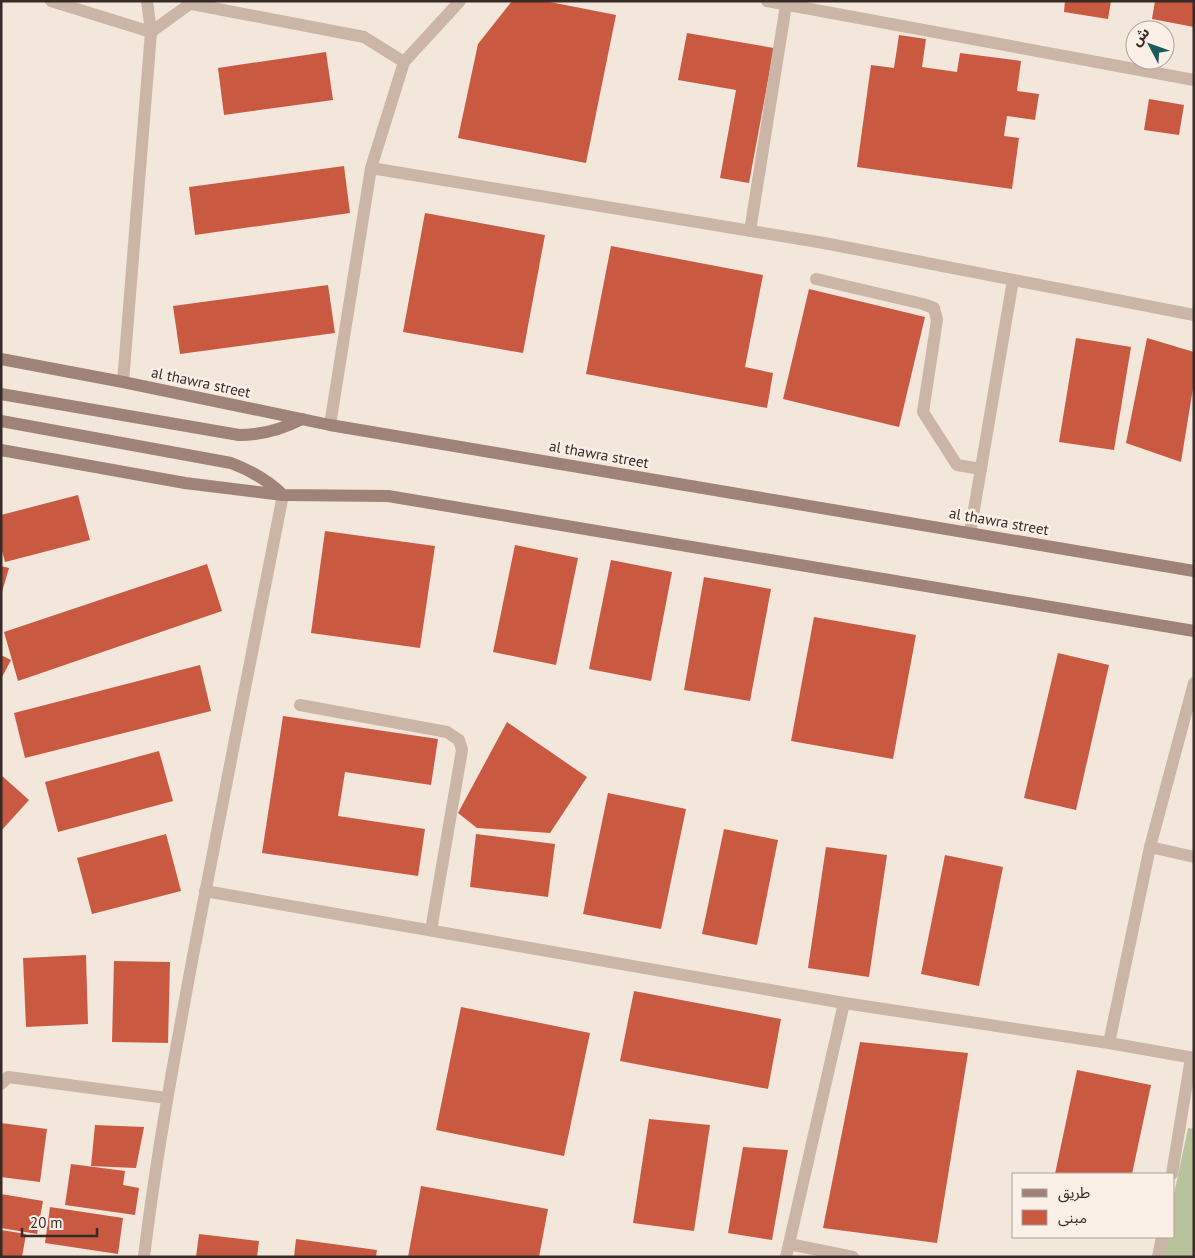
<svg xmlns="http://www.w3.org/2000/svg" width="1195" height="1258" viewBox="0 0 1195 1258" font-family="'PT Sans','Noto Sans Arabic',sans-serif">
<style>
.green{fill:#b8c29b}
.building{fill:#ca5942}
.lines{fill:none;stroke-linecap:round;stroke-linejoin:round}
.service{stroke:#cbb5a7;stroke-width:12}
.minor{stroke:#cbb5a7;stroke-width:12}
.secondary{stroke:#9f8378;stroke-width:12}
.labels{text-anchor:middle;dominant-baseline:central;stroke-width:5;stroke-linejoin:round;paint-order:stroke}
.street-label{font-size:15px;fill:#372b28;stroke:#faf0e8}
</style>
<rect width="100%" height="100%" fill="#f3e6db"/>
<path class="green" d="M1188,1128L1194,1129V1257H1160L1165,1237H1174V1194Z"/>
<g class="building">
<path d="M512,1H545L616,15L586,163L458,138L478,44Z"/>
<path d="M1065,1H1111L1108,19L1064,12Z"/>
<path d="M1155,1H1194V27L1152,19Z"/>
<path d="M687,33L774,48L749,183L720,178L736,90L678,80Z"/>
<path d="M899,35L926,39L922,67L957,72L960,53L1021,61L1017,91L1039,94L1035,120L1007,116L1004,136L1019,138L1012,189L857,167L871,65L894,68Z"/>
<path d="M326,52L333,100L224,115L218,68Z"/>
<path d="M1149,99L1184,105L1179,135L1144,130Z"/>
<path d="M344,166L350,213L195,235L189,187Z"/>
<path d="M425,213L545,235L523,353L403,332Z"/>
<path d="M611,246L763,275L745,367L773,373L767,408L586,374Z"/>
<path d="M328,285L335,333L180,354L173,306Z"/>
<path d="M809,289L925,317L899,427L783,399Z"/>
<path d="M1076,338L1131,347L1114,450L1059,442Z"/>
<path d="M1147,338L1194,352V382L1181,462L1126,443Z"/>
<path d="M78,495L90,540L5,562L1,547V515Z"/>
<path d="M325,531L435,546L420,648L311,633Z"/>
<path d="M515,545L578,558L556,665L493,652Z"/>
<path d="M611,560L672,572L651,681L589,669Z"/>
<path d="M207,564L222,611L18,681L4,632Z"/>
<path d="M1,566L9,568L2,592H1Z"/>
<path d="M704,577L771,589L750,701L684,690Z"/>
<path d="M814,617L916,635L893,759L791,741Z"/>
<path d="M1058,653L1109,665L1076,810L1024,798Z"/>
<path d="M1,655L11,660L1,679Z"/>
<path d="M200,665L211,711L25,758L14,713Z"/>
<path d="M283,716L438,739L431,785L345,772L338,816L425,829L418,876L262,853Z"/>
<path d="M507,722L587,777L550,833L477,828L458,813Z"/>
<path d="M159,751L173,801L58,832L45,782Z"/>
<path d="M1,775L29,800L1,831Z"/>
<path d="M608,793L686,809L661,929L583,914Z"/>
<path d="M724,829L778,840L757,945L702,934Z"/>
<path d="M166,834L181,891L92,914L77,858Z"/>
<path d="M476,834L555,844L548,897L470,887Z"/>
<path d="M826,847L887,855L869,977L808,968Z"/>
<path d="M945,855L1003,867L979,986L921,974Z"/>
<path d="M86,955L88,1024L26,1027L23,958Z"/>
<path d="M114,961L170,962L168,1043L112,1042Z"/>
<path d="M634,991L781,1019L768,1089L620,1061Z"/>
<path d="M461,1007L590,1033L564,1156L436,1130Z"/>
<path d="M860,1042L968,1053L937,1243L823,1228Z"/>
<path d="M1077,1070L1151,1085L1132,1174H1055Z"/>
<path d="M649,1119L710,1125L694,1231L633,1223Z"/>
<path d="M1,1123L47,1129L40,1182L1,1177Z"/>
<path d="M95,1125L144,1127L136,1168L91,1166Z"/>
<path d="M743,1147L788,1150L772,1240L728,1233Z"/>
<path d="M71,1164L125,1171L123,1185L139,1188L135,1215L65,1205Z"/>
<path d="M421,1186L548,1209L539,1257H408Z"/>
<path d="M1,1194L43,1201L37,1234L1,1228Z"/>
<path d="M50,1207L123,1218L118,1254L45,1243Z"/>
<path d="M1,1230L26,1234L22,1257H1Z"/>
<path d="M199,1234L259,1241L257,1257H196Z"/>
<path d="M296,1239L377,1250L376,1257H294Z"/>
</g>
<g class="lines">
<g class="service">
<path d="M816,279L923,304L934,308L937,320L923,412L957,465L981,469"/>
<path d="M300,705L447,732L459,740L462,750L431,930"/>
</g>
<g class="minor">
<path d="M51,1L151,32L194,1"/>
<path d="M767,1L1194,80"/>
<path d="M192,4L364,37L404,62"/>
<path d="M371,168L824,243L1194,315"/>
<path d="M750,231L786,5"/>
<path d="M123,382L151,32L147,1"/>
<path d="M330,425L371,168L404,62L460,1"/>
<path d="M970,533L1013,280"/>
<path d="M1150,847L1194,857"/>
<path d="M205,891L844,1003L1109,1043L1194,1058"/>
<path d="M1109,1043L1150,847L1194,683"/>
<path d="M1,1084L8,1077L167,1098"/>
<path d="M1172,1174L1191,1058"/>
<path d="M789,1244L853,1257"/>
<path d="M144,1257C156,1157 174,1059 192,961C221,806 253,650 283,495"/>
<path d="M786,1257L844,1003"/>
<path d="M1158,1257L1162,1237"/>
</g>
<g class="secondary">
<path d="M1,359L123,382L330,425L1194,571"/>
<path d="M1,394L239,435C262,435 281,430 302,419"/>
<path d="M1,421L231,463C252,471 268,480 283,495"/>
<path d="M1,450L185,483L283,495L388,496L1194,631"/>
</g>
</g>
<g class="labels">
<g class="street-label">
<text transform="translate(201 382) rotate(12)">al thawra street</text>
<text transform="translate(599 454) rotate(10)">al thawra street</text>
<text transform="translate(999 521) rotate(10)">al thawra street</text>
</g>
</g>
<rect width="1195" height="1258" fill="none" stroke="#372b28" stroke-width="5"/>
<rect x="1012" y="1173" width="162" height="65" fill="#faf0e8" stroke="#aca19b"/>
<rect x="1022" y="1189" width="25" height="8" fill="#9f8378" stroke="#aca19b"/>
<text x="1058" y="1198" font-size="15" fill="#372b28">طريق</text>
<rect x="1022" y="1210" width="25" height="15" fill="#ca5942" stroke="#aca19b"/>
<text x="1058" y="1223" font-size="15" fill="#372b28">مبنى</text>
<g transform="translate(1150 45) rotate(311)"><circle r="24" fill="#faf0e8" stroke="#aca19b"/>
<path d="M0-4L9 19L0 12L-9 19Z" fill="#1c5a5a"/>
<text y="-8" font-size="14" font-weight="bold" text-anchor="middle" fill="#372b28">ش</text>
</g>
<path d="M22 1228v8h75v-8" fill="none" stroke="#372b28" stroke-width="2.5"/>
<text x="30" y="1228" font-size="15" fill="#372b28" stroke="#faf0e8" stroke-width="4" paint-order="stroke">20 m</text>
</svg>
